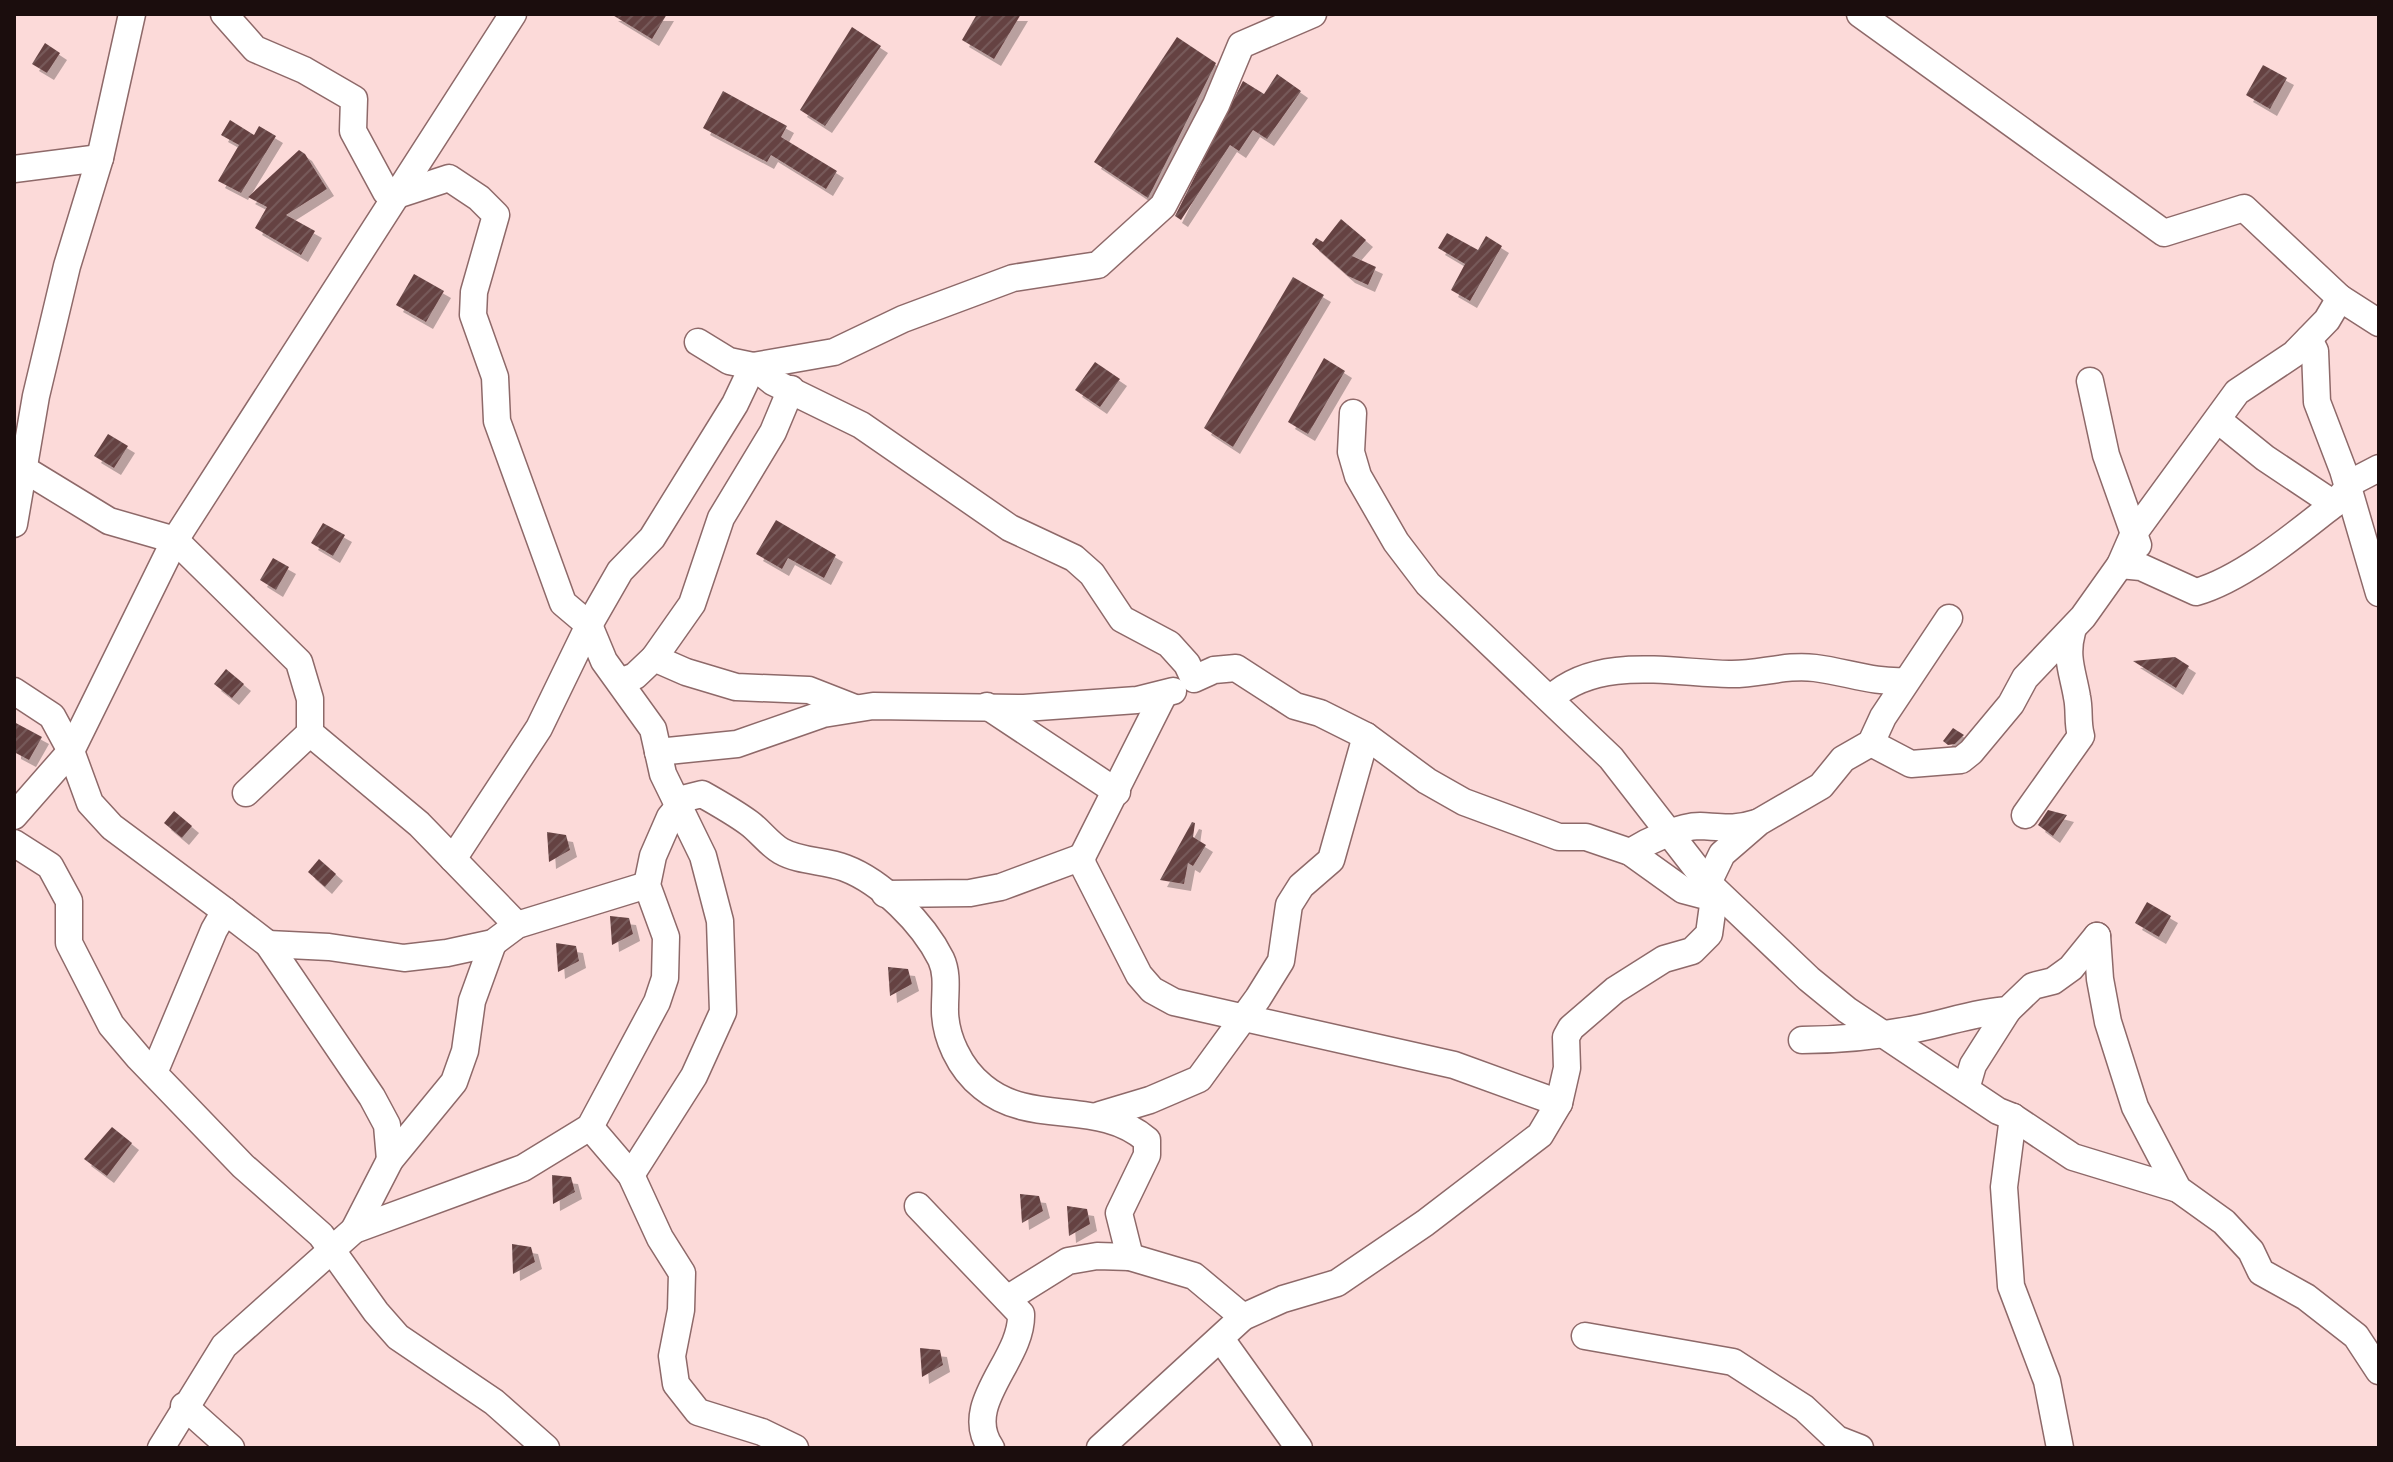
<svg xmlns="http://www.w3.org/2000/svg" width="2393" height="1462" viewBox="0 0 2393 1462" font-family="Merriweather,serif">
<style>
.building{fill:url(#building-hatch);filter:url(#shadow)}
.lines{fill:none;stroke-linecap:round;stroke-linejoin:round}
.minor-casing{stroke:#8e6969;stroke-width:29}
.minor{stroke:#fff;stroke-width:26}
</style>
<defs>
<pattern id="building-hatch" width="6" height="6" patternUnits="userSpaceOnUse" patternTransform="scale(2)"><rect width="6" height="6" fill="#654343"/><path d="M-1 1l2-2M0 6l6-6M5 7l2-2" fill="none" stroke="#765a5a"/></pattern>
<filter id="shadow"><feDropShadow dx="7" dy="7" stdDeviation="0" flood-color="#0004"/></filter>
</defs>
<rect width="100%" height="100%" fill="#fcdad9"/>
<g class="building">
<path d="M611,14H667L652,39Z"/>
<path d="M977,14H1021L994,59L962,40Z"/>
<path d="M852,27L881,46L825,126L800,110Z"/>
<path d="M1177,37L1216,63L1148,198L1094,162Z"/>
<path d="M45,43L60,53L47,73L32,64Z"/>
<path d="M2263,65L2287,78L2270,109L2246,95Z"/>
<path d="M1277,74L1301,91L1267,139L1253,130L1239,151L1230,145L1181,220L1175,216L1243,81L1264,94Z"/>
<path d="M723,91L787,126L781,137L837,171L826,189L771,155L767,162L703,128Z"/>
<path d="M230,120L254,135L259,126L276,136L241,193L218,181L239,145L221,135Z"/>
<path d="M299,150L305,154L327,189L286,215L315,231L301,255L255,228L267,207L248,197Z"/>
<path d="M1341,219L1366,240L1352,256L1376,267L1368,285L1348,276L1312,244L1316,238L1323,242Z"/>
<path d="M1447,233L1478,250L1486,236L1502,246L1470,301L1451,290L1465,264L1438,248Z"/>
<path d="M414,274L444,291L426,322L396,305Z"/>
<path d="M1293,277L1324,295L1233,447L1204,428Z"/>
<path d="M1324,358L1345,371L1308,434L1288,422Z"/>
<path d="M1095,362L1120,379L1100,407L1075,390Z"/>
<path d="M108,434L128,446L114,468L94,456Z"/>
<path d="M776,520L836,555L824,578L788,558L782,569L756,554Z"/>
<path d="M323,523L345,535L333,556L311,543Z"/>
<path d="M273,558L289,567L276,590L260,580Z"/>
<path d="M2175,657L2189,666L2176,688L2133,661Z"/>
<path d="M226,669L244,684L232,698L214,684Z"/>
<path d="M14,722L42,737L29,760L14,752Z"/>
<path d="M1953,728L1964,735L1955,744L1948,745L1943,741Z"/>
<path d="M2048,810L2067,815L2053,836L2038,825Z"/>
<path d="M174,811L192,826L182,838L164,823Z"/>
<path d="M1192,822L1195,823L1193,837L1206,845L1193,866L1188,863L1184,884L1160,880Z"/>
<path d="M547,832L566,835L570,850L549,862Z"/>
<path d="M319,859L336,874L325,887L308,872Z"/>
<path d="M2147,902L2171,916L2159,937L2135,923Z"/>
<path d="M610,916L629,918L633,934L612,945Z"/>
<path d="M556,943L576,946L579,961L558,972Z"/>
<path d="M888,967L908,969L912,984L890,996Z"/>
<path d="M112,1127L132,1143L107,1176L84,1159Z"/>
<path d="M552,1175L571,1177L575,1192L553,1204Z"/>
<path d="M1020,1194L1039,1196L1043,1211L1022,1223Z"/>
<path d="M1067,1206L1087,1209L1090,1224L1069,1236Z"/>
<path d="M512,1244L531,1247L535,1262L513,1274Z"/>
<path d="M920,1348L940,1350L943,1365L922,1377Z"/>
</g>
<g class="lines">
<defs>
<g id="minor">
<path d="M224,14L255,49L304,70L354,99L353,131L386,192L397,195L449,178L479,198L496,215L474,292L473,315L495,377L497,421L563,603L589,625L604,661L653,729L663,774L703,856L720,921L723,1012L694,1076L631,1175"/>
<path d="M1860,14L2164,233L2244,208L2340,298L2379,323"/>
<path d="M14,169L100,158"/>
<path d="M2309,339L2315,351L2317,402L2343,470L2379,593"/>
<path d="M698,342L729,361L753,366L773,382L861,425L1010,528L1074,558L1092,574L1122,619L1169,644L1187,664L1194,679L1214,670L1236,668L1295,706L1320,713L1366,736L1427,781L1464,802L1559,837H1586L1630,852L1683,890L1702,895L1708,883"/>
<path d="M2090,381L2106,455L2138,545"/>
<path d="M1353,413L1351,452L1358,476L1396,542L1428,584L1611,758L1708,883L1809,979L1847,1010L1998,1111L2013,1117L2073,1157L2178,1189"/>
<path d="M2218,420L2265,458L2334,504L2354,481L2379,468"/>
<path d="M14,463L109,521L175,540L299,662L310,699V733L419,824L517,925"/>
<path d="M14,524L36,396L67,266L100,158L132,14"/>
<path d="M2120,565L2141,567L2196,592C2242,579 2296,534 2334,504"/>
<path d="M654,658L692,604L721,518L773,432L791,389"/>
<path d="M620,682L635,676L654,658L686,672L736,687L809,690L855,708"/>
<path d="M14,691L52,716L71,751L90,803L112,827L225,911"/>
<path d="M1163,696L1082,857L1083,865L1139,975L1152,990L1174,1002L1454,1065L1559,1103"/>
<path d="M1551,698C1598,655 1672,673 1729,674C1758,675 1786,664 1815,668C1847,672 1874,683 1906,681"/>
<path d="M987,706L1117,792"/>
<path d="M1871,743L1911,764L1961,760L1971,752L2011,704L2025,678L2083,617L2120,565L2134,533L2237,392L2294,354L2327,320L2340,298"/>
<path d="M658,752L737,744L823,714L873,706L1024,708L1137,700L1173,691"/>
<path d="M246,793L310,733"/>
<path d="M2025,815L2081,736C2077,722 2080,711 2077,697C2073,673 2065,657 2072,632"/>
<path d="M14,816L71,751L175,540L513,14"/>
<path d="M14,843L50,866L69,901V943L111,1025L139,1058L243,1166L321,1235L376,1312L398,1337L494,1402L546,1448"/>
<path d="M1630,852C1648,841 1679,826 1700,826C1721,827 1735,830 1756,823"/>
<path d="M453,859L539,728L589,625L620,571L652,538L735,404L753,366L834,352L903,319L1013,278L1098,265L1163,206L1216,105L1241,45L1313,14"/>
<path d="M885,894L970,893L1001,887L1082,857"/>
<path d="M2097,936L2100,979L2108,1022L2135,1107L2178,1189L2224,1222L2251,1251L2261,1272L2306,1297L2356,1336L2379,1371"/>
<path d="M268,944L329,947L404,958L447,953L493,943L517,925L647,885"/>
<path d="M1802,1040C1840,1040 1878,1036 1915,1029C1947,1023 1975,1012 2008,1010L2033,986L2053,981L2071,968L2097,936"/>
<path d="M154,1073L214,930L225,911L268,944L372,1097L387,1125L390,1160"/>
<path d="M1966,1089L1973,1065L2008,1010"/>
<path d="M1100,1115L1150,1100L1199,1079L1258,998L1281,961L1289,905L1301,886L1331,860L1366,736"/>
<path d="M2013,1117L2004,1187L2011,1286L2047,1381L2060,1448"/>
<path d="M590,1127L631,1175L660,1238L682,1273L681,1310L672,1356L676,1384L698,1412L762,1432L795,1448"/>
<path d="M918,1206L1021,1314C1023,1360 960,1404 991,1448"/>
<path d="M354,1230L390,1160L454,1082L465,1051L472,1001L493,943"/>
<path d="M1007,1299L1068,1261L1097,1256L1130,1257L1194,1276L1243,1317"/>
<path d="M1585,1336L1733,1362L1804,1408L1837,1439L1860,1448"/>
<path d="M1221,1339L1299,1448"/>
<path d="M184,1406L231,1448"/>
<path d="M161,1448L224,1346L354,1230L523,1168L590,1127L657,1002L665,978L666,937L647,885L653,856L670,817L686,798L702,794C718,803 734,812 749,823C760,831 769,844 781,851C800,862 825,860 845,868C882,882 923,923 941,959C948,974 945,991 945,1007C944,1036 960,1069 983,1087C1031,1127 1099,1098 1147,1140V1155L1119,1213L1130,1257"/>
<path d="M1100,1448L1243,1317L1283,1299L1337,1283L1425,1223L1540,1135L1559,1103L1567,1068L1566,1037L1571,1028L1615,990L1664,959L1692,951L1709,934L1713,905L1708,883L1722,854L1759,822L1821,786L1843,759L1871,743L1883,717L1949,618"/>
</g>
</defs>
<use href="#minor" class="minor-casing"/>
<use href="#minor" class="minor"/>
</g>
<rect width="2393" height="1462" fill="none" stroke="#1b0d0d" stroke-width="32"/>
</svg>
